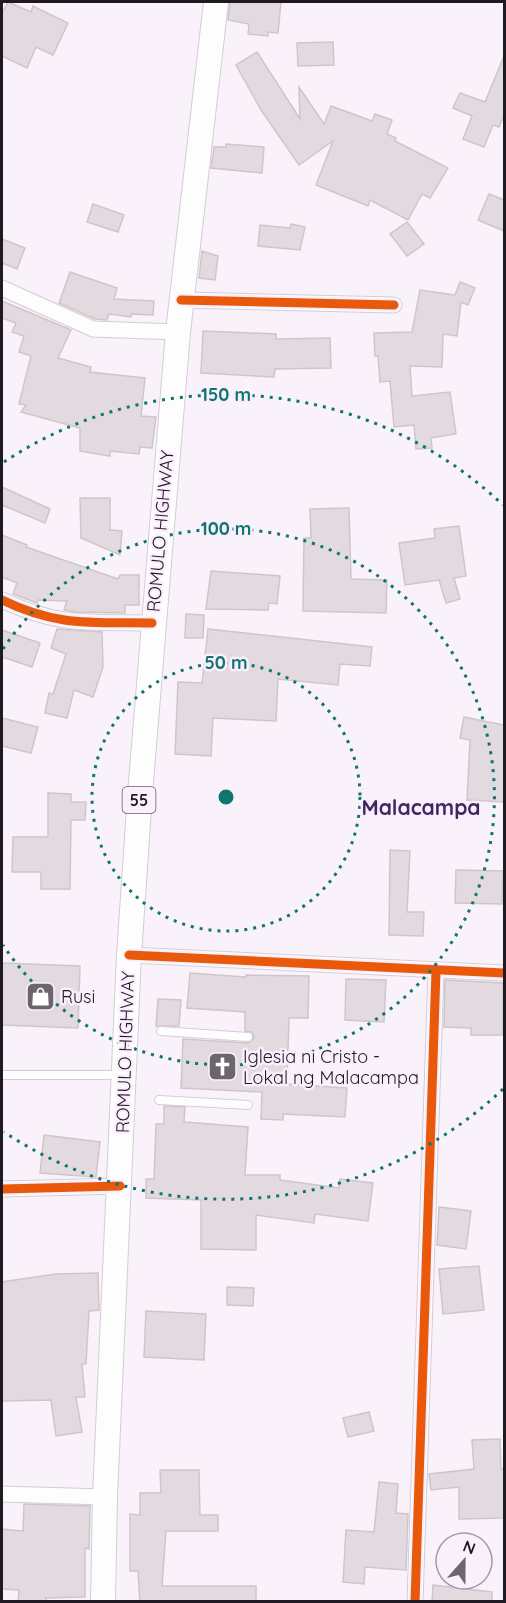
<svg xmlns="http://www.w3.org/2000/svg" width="506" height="1603" viewBox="0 0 506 1603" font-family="Quicksand,sans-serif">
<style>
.building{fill:#e2dadf;stroke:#cec6cb;stroke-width:1.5}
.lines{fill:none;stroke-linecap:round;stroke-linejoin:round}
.service-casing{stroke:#d3cdd4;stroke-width:10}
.minor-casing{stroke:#d3cdd4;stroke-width:17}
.trunk-casing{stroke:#d3cdd4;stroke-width:26}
.service{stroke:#fefdfe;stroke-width:8}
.minor{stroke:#fefdfe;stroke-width:15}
.trunk{stroke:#fefdfe;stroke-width:24}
.cycleway-casing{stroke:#fbeffe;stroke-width:13}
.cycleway{stroke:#e8590c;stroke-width:9}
.ring{fill:none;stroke:#0f766e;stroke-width:3;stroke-dasharray:3 6}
.labels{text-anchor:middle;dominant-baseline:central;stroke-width:5;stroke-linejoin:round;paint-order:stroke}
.shield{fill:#fbeffe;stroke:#615a63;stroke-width:1.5}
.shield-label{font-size:16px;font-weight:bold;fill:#1f1a21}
.street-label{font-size:18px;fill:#1f1a21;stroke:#fbeffe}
.poi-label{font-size:18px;fill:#1f1a21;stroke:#fbeffe;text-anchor:start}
.quarter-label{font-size:21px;font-weight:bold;fill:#412761;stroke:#fbeffe}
.centre{fill:#0f766e;stroke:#fbeffe;stroke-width:3}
.ring-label{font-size:18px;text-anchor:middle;font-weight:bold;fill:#0f766e;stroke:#fbeffe;stroke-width:5;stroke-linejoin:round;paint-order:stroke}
</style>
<rect width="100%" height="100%" fill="#f9f2fa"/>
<g class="building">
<path d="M8,2L31,12L33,6L68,23L53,55L36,47L27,68L2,56V14Z"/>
<path d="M230,2H281L278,33L268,32V36L248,34L249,24L228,20Z"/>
<path d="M333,42L334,65L298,66L297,43Z"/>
<path d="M257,52L300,119L299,87L324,124L331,106L372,121L375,114L392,120L387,134L396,138L395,141L448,168L430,198L422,194L408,220L370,200L368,206L316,185L333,141L299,165L261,110L236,65Z"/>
<path d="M504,56V115L499,127L493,125L484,147L463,139L472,116L453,108L460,93L485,102Z"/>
<path d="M226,144L264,147L262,173L211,168L214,147H226Z"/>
<path d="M489,194L504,200V231L478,220Z"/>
<path d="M93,204L124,215L118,232L87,222Z"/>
<path d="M407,222L424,244L407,256L390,234Z"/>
<path d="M291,224L305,227L300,250L258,246L260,225L290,228Z"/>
<path d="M2,239L25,248L17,269L2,263Z"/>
<path d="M202,251L218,256L215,280L199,278Z"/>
<path d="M70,272L117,288L114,299L154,301L153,315L131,314V317L109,314L107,320L95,319L59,303Z"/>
<path d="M460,282L475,288L468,305L461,302L457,336L443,334L442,367L410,366L412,396L450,392L456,434L431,438L432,448L416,449L414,425L394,427L390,381L380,382L378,356H375L374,333L412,332L420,290L455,295Z"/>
<path d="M2,301L71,330L58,358L91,367L90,372L145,378L141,416L156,417L152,448L140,447L139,454L110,451V456L80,451V428L21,412L26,405L19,404L31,356L19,352L24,336L12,332L16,323L2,318Z"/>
<path d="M203,331L276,334V339L330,338L331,368L275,369L274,377L201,373Z"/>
<path d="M2,487L50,509L45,523L2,505Z"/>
<path d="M80,498H110V530L122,531L120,555L81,538Z"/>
<path d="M349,508L351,579L387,580L386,613L303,611L304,538H311L310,509Z"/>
<path d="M459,526L466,576L454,578L460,599L446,603L439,580L405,585L399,543L435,538L434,529Z"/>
<path d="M2,535L27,545L26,547L118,579L120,575H139V605H125V613L76,612L64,610L67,601L38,600L37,603L13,594L17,583L2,577Z"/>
<path d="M211,571L280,576L277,604L269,603L268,610L206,609Z"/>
<path d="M186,614L204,615L203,638H185Z"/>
<path d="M57,629L102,632L103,667L93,697L74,690L67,718L45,713L49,693L53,694L66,654L51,648Z"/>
<path d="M208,629L372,647L370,666L340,664L338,685L278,679L276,721L213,718L211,756L175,754L178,682L202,683Z"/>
<path d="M2,630L40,643L32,667L2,657Z"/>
<path d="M464,717L504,725V802L467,800L470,740L460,738Z"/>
<path d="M2,718L38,727L31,753L2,746Z"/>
<path d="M48,793L71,794V802H86L85,820H71L70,889H41V872H12L13,837H48Z"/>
<path d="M390,850L410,851L407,912H424L423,936L389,935Z"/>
<path d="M456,870L503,871L502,904L455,903Z"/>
<path d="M2,963L80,966L78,1028L2,1025Z"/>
<path d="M190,973L246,977V975L309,976L308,1018H289L287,1084L347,1088L345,1117L283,1114V1120L261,1119L262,1092L181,1088L183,1039L248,1043L254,1038L252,1032L245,1031V1012L187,1008Z"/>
<path d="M346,979L386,980L384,1022L345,1020Z"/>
<path d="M445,980L503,983V1035H471V1028L444,1027Z"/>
<path d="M158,999L181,1000L179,1026H156Z"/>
<path d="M164,1106L185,1107L184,1122L248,1127L245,1175H280V1180L339,1188L340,1179L373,1183L368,1221L315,1214L314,1223L256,1215V1250L201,1249V1200L146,1198V1179H154L156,1124H164Z"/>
<path d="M44,1135L100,1142L96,1177L40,1173Z"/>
<path d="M439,1207L471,1211L466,1249L437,1245Z"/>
<path d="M479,1266L484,1310L443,1314L439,1269Z"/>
<path d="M98,1273L99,1310L89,1311L86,1364H82L85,1397H76L82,1432L56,1436L51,1400L2,1401V1282L56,1274Z"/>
<path d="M227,1287L254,1288L253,1306L227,1305Z"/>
<path d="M146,1311L206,1314L204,1360L144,1357Z"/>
<path d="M369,1412L374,1431L348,1437L343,1418Z"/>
<path d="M500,1439L501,1469H504V1518L459,1519V1487L431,1490L429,1474L474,1469L472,1440Z"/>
<path d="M160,1470H199L200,1515H218V1531H166L162,1586H256V1602H140L138,1571H130V1514L140,1515V1493H161Z"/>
<path d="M379,1482L398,1484L396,1513L408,1514L406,1570L365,1567L364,1584L343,1582L346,1530L374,1532Z"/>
<path d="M24,1504L90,1506L89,1549L85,1548V1597L46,1598V1602H18L19,1590L2,1589V1529L23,1531Z"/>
<path d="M433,1585L492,1592V1602H432Z"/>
</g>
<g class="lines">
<defs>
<g id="service">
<path d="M161,1031L248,1037"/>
<path d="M2,1075H120"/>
<path d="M159,1100L248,1105"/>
</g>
<g id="minor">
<path d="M2,288L93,329L178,332"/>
<path d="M181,300L394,305"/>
<path d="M2,600C58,627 91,622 152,623"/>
<path d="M129,955L504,973"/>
<path d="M2,1189L120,1186"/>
<path d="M2,1494L105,1497"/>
<path d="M415,1602L436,971"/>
</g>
<path id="trunk" d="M103,1602L105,1497L129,955L140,794L178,332L216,2"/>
</defs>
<use href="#service" class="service-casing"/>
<use href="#minor" class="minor-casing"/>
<use href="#trunk" class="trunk-casing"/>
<use href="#service" class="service"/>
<use href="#minor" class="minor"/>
<use href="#trunk" class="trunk"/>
<defs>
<g id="cycleway">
<path d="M181,300L394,305"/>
<path d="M2,600C58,627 91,622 152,623"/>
<path d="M129,955L504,973"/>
<path d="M2,1189L120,1186"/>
<path d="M415,1602L436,971"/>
</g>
</defs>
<use href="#cycleway" class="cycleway-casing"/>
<use href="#cycleway" class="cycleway"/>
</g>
<g class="ring">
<circle cx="226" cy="797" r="134"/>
<path d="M3 649A268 268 0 1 1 3 945"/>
<path d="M503 1089A402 402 0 0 1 4 1132M4 462A402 402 0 0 1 503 505"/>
</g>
<defs>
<symbol id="shop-square" viewBox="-11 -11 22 22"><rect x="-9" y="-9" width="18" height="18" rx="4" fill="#6b666d" stroke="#fbeffe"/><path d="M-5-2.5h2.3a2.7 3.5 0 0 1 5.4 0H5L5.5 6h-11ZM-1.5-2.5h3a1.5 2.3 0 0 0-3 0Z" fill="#fff"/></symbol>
<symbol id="church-square" viewBox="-11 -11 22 22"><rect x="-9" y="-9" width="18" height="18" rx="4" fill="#6b666d" stroke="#fbeffe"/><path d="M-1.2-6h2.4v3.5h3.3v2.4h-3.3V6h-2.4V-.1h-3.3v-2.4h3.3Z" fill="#fff"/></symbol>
</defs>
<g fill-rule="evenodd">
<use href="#shop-square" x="24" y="980" width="33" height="33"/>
<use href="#church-square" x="206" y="1050" width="33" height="33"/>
</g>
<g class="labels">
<rect class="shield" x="122.5" y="787" width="33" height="26" rx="4.5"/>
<g class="shield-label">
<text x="139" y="800">55</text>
</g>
<g class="street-label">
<text transform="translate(160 531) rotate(-85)">ROMULO HIGHWAY</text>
<text transform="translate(125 1052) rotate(-88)">ROMULO HIGHWAY</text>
</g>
<g class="poi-label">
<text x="61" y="996">Rusi</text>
<text x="243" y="1056">Iglesia ni Cristo -<tspan x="243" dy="21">Lokal ng Malacampa</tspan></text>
</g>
<g class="quarter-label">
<text x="421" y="807">Malacampa</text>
</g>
</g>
<circle cx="226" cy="797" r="9" class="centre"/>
<g class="ring-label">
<text x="226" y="401">150 m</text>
<text x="226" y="535">100 m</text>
<text x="226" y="669">50 m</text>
</g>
<rect width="506" height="1603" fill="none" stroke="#1f1a21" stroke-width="6"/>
<g transform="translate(464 1561) rotate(21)"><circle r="28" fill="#fbeffe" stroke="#a39aa6" stroke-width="1.5"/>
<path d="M0-4.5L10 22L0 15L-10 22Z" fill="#6b666d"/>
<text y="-9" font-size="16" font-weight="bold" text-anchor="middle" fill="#1f1a21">N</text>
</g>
</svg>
